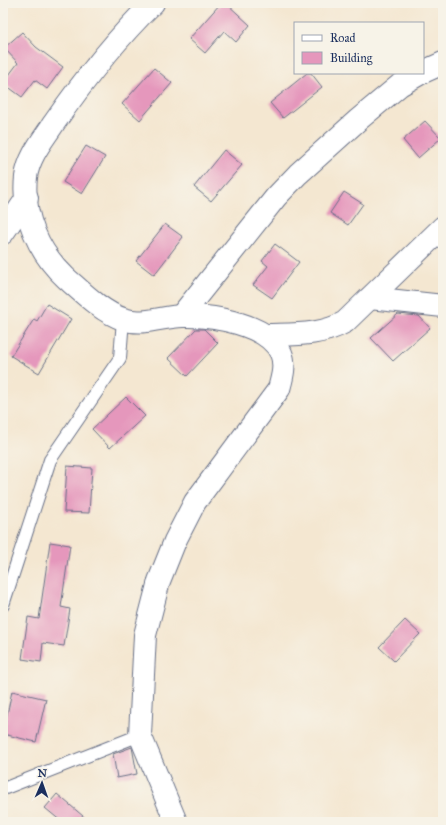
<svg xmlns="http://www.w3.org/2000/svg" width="446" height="825" viewBox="0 0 446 825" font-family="'IM FELL Great Primer',serif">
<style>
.building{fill:#e597bc}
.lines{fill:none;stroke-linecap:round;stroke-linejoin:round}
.service-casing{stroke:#676f86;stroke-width:14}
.minor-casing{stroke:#676f86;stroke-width:24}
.service{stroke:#fff;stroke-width:12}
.minor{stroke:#fff;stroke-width:22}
</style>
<rect width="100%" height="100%" fill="#f7f3e8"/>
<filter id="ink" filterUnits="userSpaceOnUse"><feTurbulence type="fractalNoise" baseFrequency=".025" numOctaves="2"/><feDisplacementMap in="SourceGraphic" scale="8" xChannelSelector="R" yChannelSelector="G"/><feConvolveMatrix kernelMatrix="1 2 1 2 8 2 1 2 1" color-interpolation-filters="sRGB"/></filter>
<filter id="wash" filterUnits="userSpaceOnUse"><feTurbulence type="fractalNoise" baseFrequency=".012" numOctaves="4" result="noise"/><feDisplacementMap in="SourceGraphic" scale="16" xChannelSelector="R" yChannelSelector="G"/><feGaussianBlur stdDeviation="0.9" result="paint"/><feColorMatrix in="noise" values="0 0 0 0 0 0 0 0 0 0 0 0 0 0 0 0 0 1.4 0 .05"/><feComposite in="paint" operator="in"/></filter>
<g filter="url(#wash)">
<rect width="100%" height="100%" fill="#f4e7d1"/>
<g id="blocks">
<g class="building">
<path d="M221,3H226L250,25L236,42L224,31L205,53L189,39Z"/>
<path d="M22,32L36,47L63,67L47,89L35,80L22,97L3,83L18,63L4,48Z"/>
<path d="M154,68L172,83L140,120L122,104Z"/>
<path d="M307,73H311L322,87L283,118L270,103Z"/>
<path d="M425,121L441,138L418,158L403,140Z"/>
<path d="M86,146L105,157L82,194L63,182Z"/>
<path d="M224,150L242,165L211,201L194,187Z"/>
<path d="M344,192L363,204L348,225L330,213Z"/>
<path d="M165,224L183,237L154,275L136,261Z"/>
<path d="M275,244L299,262L272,298L253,285L268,266L262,261Z"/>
<path d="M47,304L71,319L39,373L11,356L34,319L37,321Z"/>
<path d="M398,314L419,316L430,328L393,361L371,338Z"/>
<path d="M196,329H204L218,343L187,376L168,358Z"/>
<path d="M126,397L145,416L110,448L92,429Z"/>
<path d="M67,466L92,468L89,513L64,512Z"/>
<path d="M50,542L70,545L61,607L70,609L64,646L43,643L41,662L22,659L28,617L39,619Z"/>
<path d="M405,620L420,634L394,661L379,647Z"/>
<path d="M12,691L46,699L36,742L3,734Z"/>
<path d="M132,747L137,774L117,778L113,754Z"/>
<path d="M57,794L90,822H62L45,808Z"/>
</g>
</g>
</g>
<g filter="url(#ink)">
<use href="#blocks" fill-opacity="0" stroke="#676f86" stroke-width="1"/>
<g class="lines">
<defs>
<g id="service">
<path d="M3,605L50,460L120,358L123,319"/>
<path d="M3,789L140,735"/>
</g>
<g id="minor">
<path d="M153,3C115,40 84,80 54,123C43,140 29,156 26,177C22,215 38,252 66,278C82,292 102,312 123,319C144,326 163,316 183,316C212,315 268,324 281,353C286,365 282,378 279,389L195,502L175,541L159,581L145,635L140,735L176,822"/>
<path d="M423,72L443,63"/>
<path d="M3,233L27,198"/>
<path d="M370,298L443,306"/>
<path d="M181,316L276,197L298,174L358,120L400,85L421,73"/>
<path d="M266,335C293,334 321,336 345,322L443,227"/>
</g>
</defs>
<use href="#service" class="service-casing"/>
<use href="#minor" class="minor-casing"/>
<use href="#service" class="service"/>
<use href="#minor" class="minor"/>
</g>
</g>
<rect width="446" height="825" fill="none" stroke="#f7f3e8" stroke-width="16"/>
<rect x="294" y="22" width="130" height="52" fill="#f7f3e8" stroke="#9fa5b1"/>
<rect x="302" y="35" width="20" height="6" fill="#ffffff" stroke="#9fa5b1"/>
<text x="330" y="42" font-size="12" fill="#1b2f5e">Road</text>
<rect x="302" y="52" width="20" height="12" fill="#e597bc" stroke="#9fa5b1"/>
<text x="330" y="62" font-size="12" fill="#1b2f5e">Building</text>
<g transform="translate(42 783) rotate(2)" stroke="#f7f3e8" stroke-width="3" paint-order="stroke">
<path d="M0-3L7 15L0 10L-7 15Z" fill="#1b2f5e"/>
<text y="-6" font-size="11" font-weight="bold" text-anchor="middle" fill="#1b2f5e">N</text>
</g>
</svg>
